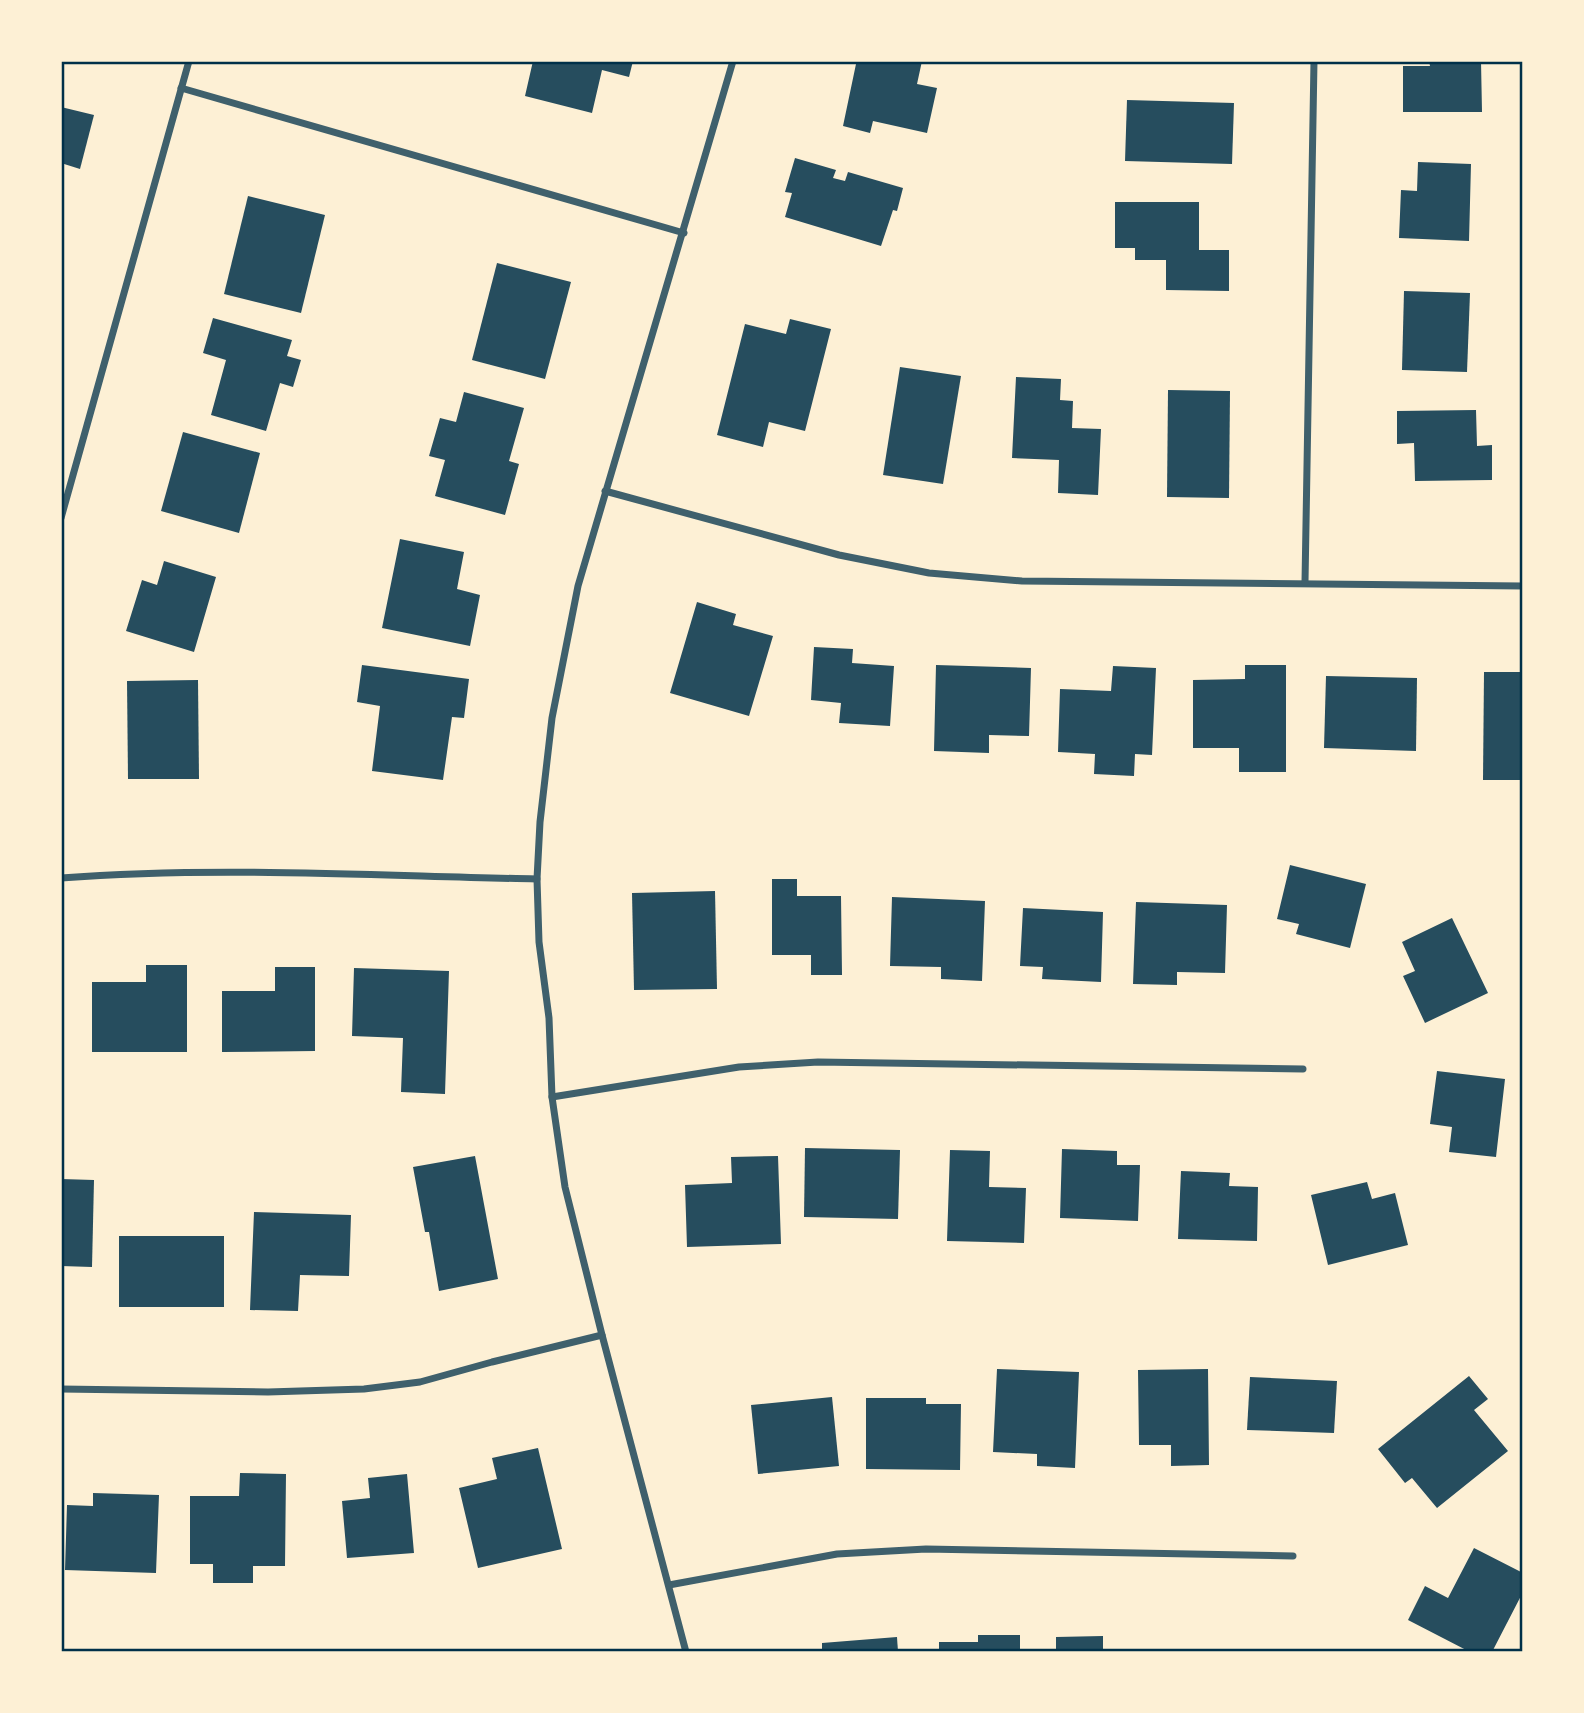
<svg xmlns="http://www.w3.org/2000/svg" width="1584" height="1713" viewBox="0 0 1584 1713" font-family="Ubuntu,sans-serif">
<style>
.building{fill:#264d5e}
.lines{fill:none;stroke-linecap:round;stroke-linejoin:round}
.minor{stroke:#3f606c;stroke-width:7}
.neatline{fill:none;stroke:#003049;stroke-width:2.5}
</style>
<rect width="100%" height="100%" fill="#fdf0d5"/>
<g class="building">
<path d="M533,61H633L629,77L602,70L592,113L525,96Z"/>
<path d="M847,61H922L917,84L937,88L927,133L873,121L870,133L843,126L856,64Z"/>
<path d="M1429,61H1481L1482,112H1403V66H1430Z"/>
<path d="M1127,100L1234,103L1232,164L1125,161Z"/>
<path d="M61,107L94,115L80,169L61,163Z"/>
<path d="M795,158L836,170L833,178L845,181L848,172L903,188L897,211L893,210L881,246L785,217L792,193L785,192Z"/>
<path d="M1418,162L1471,164L1469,241L1399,238L1401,190L1417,191Z"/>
<path d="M248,196L325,215L301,313L224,294Z"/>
<path d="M1115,202H1199V250H1229V291L1166,290V260H1135V248H1115Z"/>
<path d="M497,263L571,282L545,379L472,360Z"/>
<path d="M1404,291L1470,293L1467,372L1402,370Z"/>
<path d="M213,318L292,340L287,356L301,360L293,387L280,383L266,431L211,415L226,360L203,353Z"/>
<path d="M790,319L831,329L805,431L769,422L763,447L717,435L745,324L786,334Z"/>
<path d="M900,367L961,376L943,484L883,475Z"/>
<path d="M1016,377L1061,379L1060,400L1073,401L1072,428L1101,429L1098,495L1058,493L1059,460L1012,458Z"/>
<path d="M1168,390L1230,391L1229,498L1167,497Z"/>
<path d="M464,392L524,408L509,461L519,464L505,515L435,496L445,460L429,456L440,418L456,422Z"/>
<path d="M1476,410L1477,446L1492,445V480L1415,481L1414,443L1397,444V411Z"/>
<path d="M183,432L260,453L239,533L161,511Z"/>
<path d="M400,539L464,552L457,589L480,595L470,646L382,628Z"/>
<path d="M164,561L216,577L194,652L126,631L142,580L157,585Z"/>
<path d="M697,602L736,614L733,625L773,636L749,716L670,693Z"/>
<path d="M814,647L853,649L852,663L894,666L890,726L839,723L841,703L811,700Z"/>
<path d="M362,665L469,679L464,718L452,717L443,780L372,771L380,706L357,702Z"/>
<path d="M936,665L1031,668L1029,736L989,735V753L934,751Z"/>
<path d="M1245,665H1286V772H1239V748H1193V680L1245,679Z"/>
<path d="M1113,666L1156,668L1152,755L1135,754L1134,776L1094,774L1095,754L1058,752L1060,689L1111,691Z"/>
<path d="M1484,672H1523V780H1483Z"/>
<path d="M1326,676L1417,678L1416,751L1324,748Z"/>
<path d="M198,680L199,779H128L127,681Z"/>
<path d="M1290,865L1366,884L1350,948L1296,934L1299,924L1277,919Z"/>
<path d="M772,879H797V896H841L842,975H811V955H772Z"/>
<path d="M715,891L717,989L634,990L632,893Z"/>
<path d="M892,897L985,901L982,981L941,979V967L890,966Z"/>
<path d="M1136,902L1227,905L1225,973L1177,972V985L1133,984Z"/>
<path d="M1023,908L1103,912L1101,982L1042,979L1043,967L1020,966Z"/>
<path d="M1452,918L1488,993L1425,1023L1403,976L1415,971L1402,942Z"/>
<path d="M146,965H187V1052H92V982H146Z"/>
<path d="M275,967H315V1051L222,1052V991H275Z"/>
<path d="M354,968L449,971L445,1094L401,1092L403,1038L352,1036Z"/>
<path d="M1437,1071L1505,1079L1496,1157L1449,1152L1452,1127L1430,1124Z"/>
<path d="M805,1148L900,1150L898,1219L804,1217Z"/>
<path d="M1062,1149L1117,1151V1165H1140L1138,1221L1060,1218Z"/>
<path d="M950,1150L990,1151L989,1187L1026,1188L1024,1243L947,1241Z"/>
<path d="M475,1156L498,1279L439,1291L429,1232H425L413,1167Z"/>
<path d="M778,1156L781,1244L687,1247L685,1185L732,1183L731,1157Z"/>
<path d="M1181,1171L1230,1173L1229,1186L1258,1187L1257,1241L1178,1239Z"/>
<path d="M61,1179L94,1180L92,1267L61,1266Z"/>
<path d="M1367,1182L1372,1199L1395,1193L1408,1245L1328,1265L1311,1195Z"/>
<path d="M254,1212L351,1215L349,1276L300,1275L298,1311L250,1310Z"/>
<rect x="119" y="1236" width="105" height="71"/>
<path d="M997,1369L1079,1372L1075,1468L1037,1466V1454L993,1452Z"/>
<path d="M1208,1369L1209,1465L1171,1466V1445H1139L1138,1370Z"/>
<path d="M1469,1376L1488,1399L1474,1410L1508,1451L1437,1508L1412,1478L1405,1483L1378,1449Z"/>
<path d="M1250,1377L1337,1381L1334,1433L1247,1430Z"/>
<path d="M832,1397L839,1466L758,1474L751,1405Z"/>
<path d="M866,1398H926V1404H961L960,1470L866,1469Z"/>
<path d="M538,1448L562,1549L478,1568L459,1488L497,1479L492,1458Z"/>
<path d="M240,1473L286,1474L285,1566H253V1583H213V1564H190V1496H239Z"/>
<path d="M407,1474L414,1553L347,1558L342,1501L370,1498L368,1478Z"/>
<path d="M93,1493L159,1495L156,1573L65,1570L67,1505L93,1506Z"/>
<path d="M1474,1548L1523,1573V1592L1492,1652H1470L1408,1620L1425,1586L1448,1598Z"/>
<path d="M978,1635H1020V1652H939V1642H978Z"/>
<path d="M1103,1636V1652H1056V1637Z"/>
<path d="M897,1637L898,1652H822V1643Z"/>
</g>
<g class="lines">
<g class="minor">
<path d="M181,88L684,233"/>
<path d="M605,491L839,555L929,573L1022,581L1523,586"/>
<path d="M61,518L189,61"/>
<path d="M1305,582L1314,61"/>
<path d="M61,878C219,866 378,876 537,879"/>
<path d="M552,1097L739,1067L818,1062L1303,1069"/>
<path d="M61,1389L268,1392L364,1389L420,1382L492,1362L602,1335"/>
<path d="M669,1585L837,1554L926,1549L1293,1556"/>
<path d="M686,1652L602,1335L565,1187L552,1097L549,1018L539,942L537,879L540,822L552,718L578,586L733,61"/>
</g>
</g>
<rect width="1584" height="1713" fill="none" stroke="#fdf0d5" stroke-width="126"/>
<rect x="63" y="63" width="1458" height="1587" class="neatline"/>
</svg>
